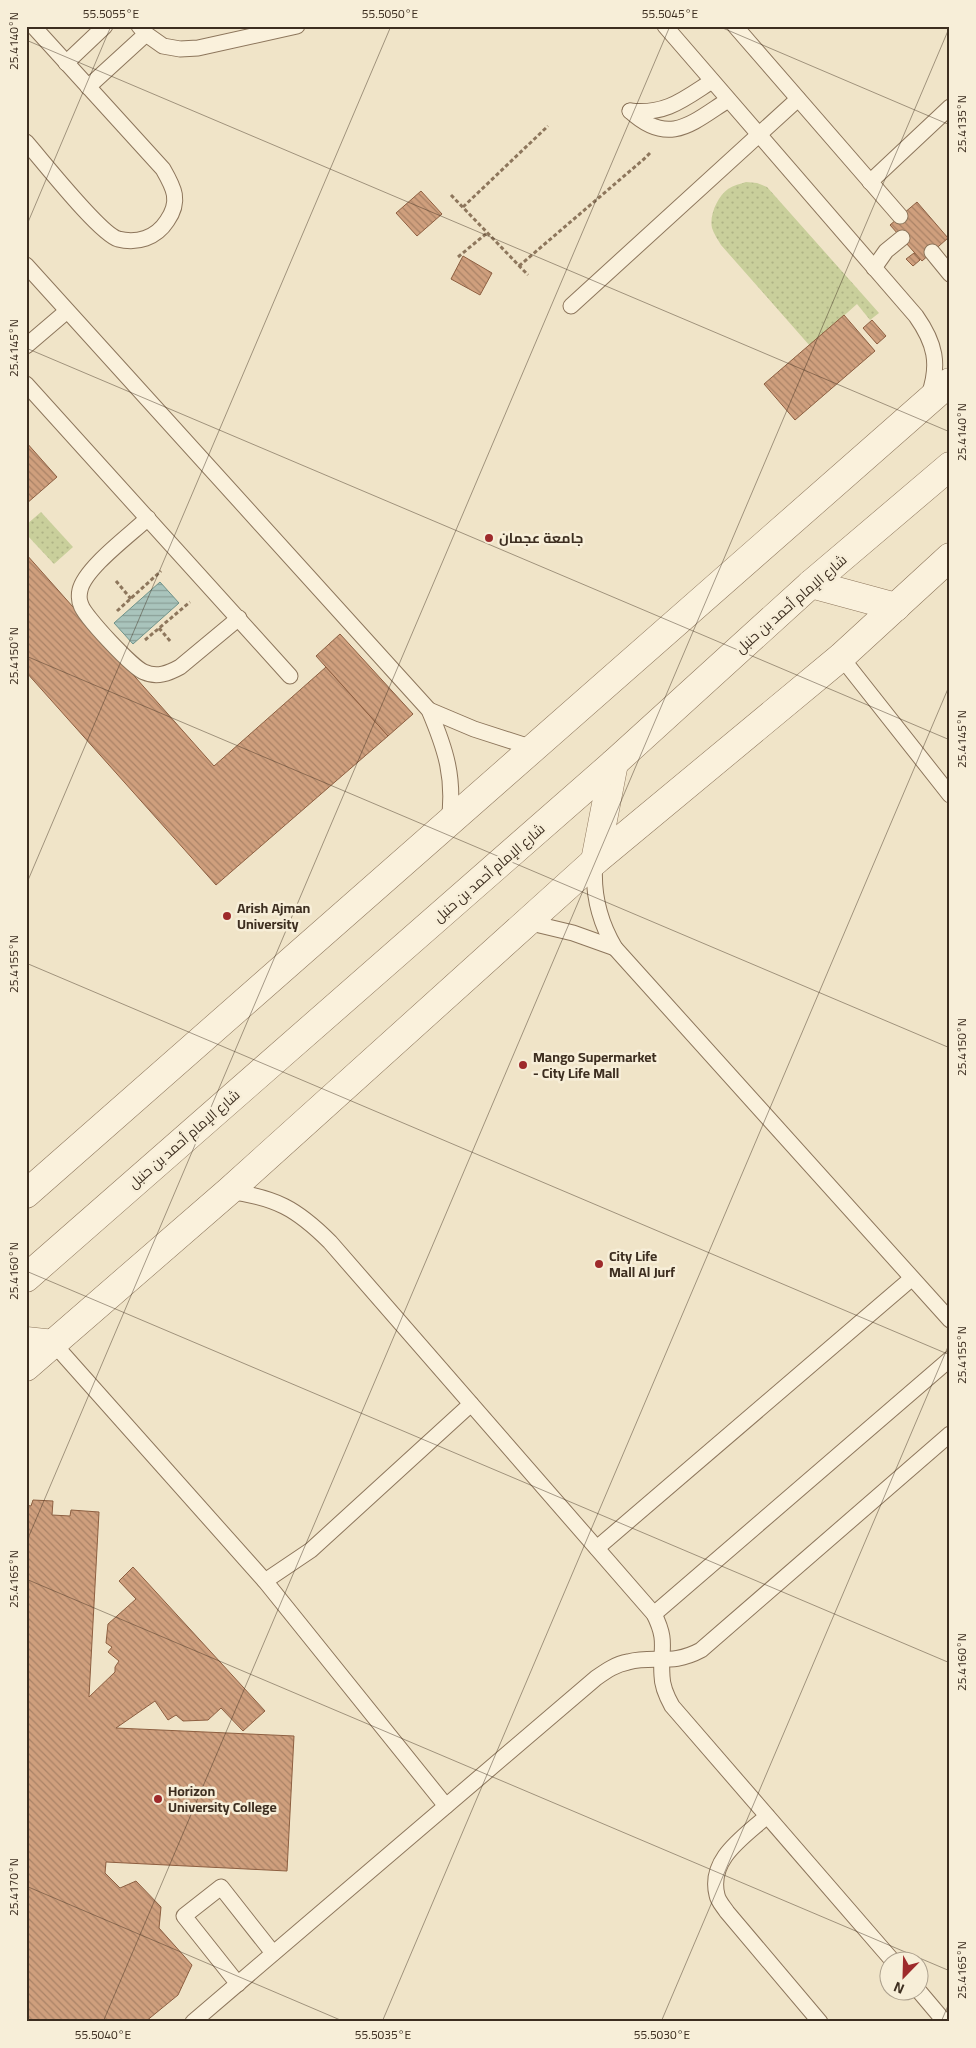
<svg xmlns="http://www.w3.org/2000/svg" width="976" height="2048" viewBox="0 0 976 2048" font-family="Georgia,Cairo,serif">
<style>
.green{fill:url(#green-dots)}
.water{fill:url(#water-rules);stroke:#6f938a}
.building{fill:url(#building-back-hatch);stroke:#8d5f41}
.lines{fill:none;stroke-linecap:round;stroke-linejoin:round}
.service-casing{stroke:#8d765c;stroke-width:17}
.minor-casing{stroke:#8d765c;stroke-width:29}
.tertiary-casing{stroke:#8d765c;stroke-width:29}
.path{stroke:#8d765c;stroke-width:3;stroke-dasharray:4 2.5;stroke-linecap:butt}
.service{stroke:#faf1dc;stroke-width:15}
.minor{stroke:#faf1dc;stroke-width:28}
.tertiary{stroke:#faf1dc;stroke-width:28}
.ticks{fill:none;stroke:#3d2e20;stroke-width:1;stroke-opacity:0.45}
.poi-dot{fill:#9e2a2b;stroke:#f7eed8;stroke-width:2}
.labels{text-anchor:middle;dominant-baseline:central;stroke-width:5;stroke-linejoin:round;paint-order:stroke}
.poi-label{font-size:14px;font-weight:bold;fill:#3d2e20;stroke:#f7eed8;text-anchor:start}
.street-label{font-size:14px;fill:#3d2e20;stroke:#f7eed8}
.neatline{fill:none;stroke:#3d2e20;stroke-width:2}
.ticks-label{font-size:12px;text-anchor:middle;fill:#3d2e20}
</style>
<defs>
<pattern id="green-dots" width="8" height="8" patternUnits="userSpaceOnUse" patternTransform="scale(1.25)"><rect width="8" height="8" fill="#c9cf9b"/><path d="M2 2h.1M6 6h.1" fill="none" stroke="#aeb285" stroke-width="1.8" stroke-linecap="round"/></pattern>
<pattern id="water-rules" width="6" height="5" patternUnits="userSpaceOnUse" patternTransform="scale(1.25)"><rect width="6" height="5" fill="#a9c4bc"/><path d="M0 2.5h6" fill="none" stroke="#8ba098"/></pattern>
<pattern id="building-back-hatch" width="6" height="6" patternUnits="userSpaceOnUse" patternTransform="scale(1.25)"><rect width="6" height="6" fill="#cf9f7d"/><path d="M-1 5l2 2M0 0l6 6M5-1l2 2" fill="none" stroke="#a98266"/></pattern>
</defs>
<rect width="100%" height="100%" fill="#f0e4c8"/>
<g class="green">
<path d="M746,182L757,183L767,187L879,313L870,320L857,304L810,346L721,245C718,240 714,234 712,228C709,215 718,196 728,189C734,185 740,184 746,182Z"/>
<path d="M41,512L73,547L54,564L26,534V525Z"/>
</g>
<path class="water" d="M160,582L179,603L133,644L114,623Z"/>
<g class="building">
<path d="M421,191L442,214L417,236L396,213Z"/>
<path d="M917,202L948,238L922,261L890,225Z"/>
<path d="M914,253L920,260L913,266L906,259Z"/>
<path d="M463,256L492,273L480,295L451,279Z"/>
<path d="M844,315L875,351L795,420L764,384Z"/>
<path d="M872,320L886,336L877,344L863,328Z"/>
<path d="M26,442L57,477L26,504Z"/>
<path d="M26,554L214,766L326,667L388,736L216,885L26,672Z"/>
<path d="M340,634L413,714L388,736L316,656Z"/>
<path d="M33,1500L53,1501L52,1515L70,1516L71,1510L99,1512L89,1697L115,1672V1667L119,1661L108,1652L112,1647L106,1643L108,1624L136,1599L119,1581L133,1567L265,1711L243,1731L221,1708L208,1720L183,1721L176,1715L168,1720L155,1701L116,1728L294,1736L287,1871L106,1862L105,1873L120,1888L136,1881L161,1907L159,1928L192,1965L178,1995L145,2022H26V1505L31,1506Z"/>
</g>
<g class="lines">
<defs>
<g id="service">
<path d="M139,26L146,34L163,46L180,49L198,48L297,26"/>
<path d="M665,26L916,316C935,343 940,364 929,395"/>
<path d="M735,26L900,216"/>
<path d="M66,63L105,26"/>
<path d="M88,87L146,34"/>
<path d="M630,111C669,147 692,123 728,100"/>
<path d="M630,111C666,115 684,99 712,81"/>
<path d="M26,142C42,160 99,233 118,239C137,244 156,238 167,221C181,201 174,188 163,169L33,26"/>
<path d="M870,182L950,107"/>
<path d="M932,252L950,274"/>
<path d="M26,265L429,710C446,750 455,778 449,822"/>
<path d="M874,268L886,251L902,238"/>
<path d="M571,306L798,99"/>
<path d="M26,346L67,311"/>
<path d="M26,384L290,676"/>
<path d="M148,518C130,535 85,568 80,590C79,594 79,601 81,605C84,616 133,668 144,672C157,678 169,673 180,667L239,618"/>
<path d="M841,657L950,795"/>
<path d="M429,710L474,729L533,748"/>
<path d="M595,861C592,893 599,921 615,948L950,1320"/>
<path d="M527,922L573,933L615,948"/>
<path d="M229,1191C276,1198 296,1208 330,1242L654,1614C668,1642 660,1648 662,1676C662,1687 667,1697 672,1706L892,1960"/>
<path d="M54,1344L265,1581L446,1806"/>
<path d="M597,1548L911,1279"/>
<path d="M265,1581L311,1550L471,1404"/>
<path d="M654,1614L950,1359"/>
<path d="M767,1816C744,1837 708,1859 717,1895C718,1901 723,1906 727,1912L820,2022"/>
<path d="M238,1984L184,1916L221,1887L273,1953"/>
<path d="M918,1990L945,2022"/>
<path d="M193,2022L596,1678C606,1671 616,1664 628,1662C656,1655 671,1666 701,1650L950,1434"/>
</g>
<path id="minor" d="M26,1367L229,1191L595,861L841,657L950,557"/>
<g id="tertiary">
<path d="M811,584L896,607"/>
<path d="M595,861L614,763"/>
<path d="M26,1194L950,382"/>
<path d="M26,1278L614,763L811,584L950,466"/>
<path d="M26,1341L54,1344"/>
</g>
</defs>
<use href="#service" class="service-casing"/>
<use href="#minor" class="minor-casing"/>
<use href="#tertiary" class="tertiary-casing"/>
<g class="path">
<path d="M451,195L528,275"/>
<path d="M463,207L548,126"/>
<path d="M458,257L487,233"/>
<path d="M519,266L644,159L650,153"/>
<path d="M116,581L131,599"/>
<path d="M117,611L161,571"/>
<path d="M159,628L171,642"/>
<path d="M145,640L190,602"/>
</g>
<use href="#service" class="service"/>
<use href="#minor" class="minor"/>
<use href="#tertiary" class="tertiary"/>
</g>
<path class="ticks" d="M718,26L950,125M26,40L950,432M26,227L111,26M26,348L950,740M26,656L950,1048M26,885L391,26M26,963L950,1355M26,1271L950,1663M26,1543L670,26M26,1579L950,1971M26,1886L345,2022M103,2022L950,26M382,2022L950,684M661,2022L950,1342M941,2022L950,2001"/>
<g class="poi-dot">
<circle cx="489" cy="538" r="5"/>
<circle cx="227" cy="916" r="5"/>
<circle cx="523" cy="1065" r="5"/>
<circle cx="599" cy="1264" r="5"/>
<circle cx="158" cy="1799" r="5"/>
</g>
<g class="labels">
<g class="poi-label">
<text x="499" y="538">جامعة عجمان</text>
<text x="237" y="908">Arish Ajman<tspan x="237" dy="16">University</tspan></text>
<text x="533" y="1057">Mango Supermarket<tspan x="533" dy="16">- City Life Mall</tspan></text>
<text x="609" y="1256">City Life<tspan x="609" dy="16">Mall Al Jurf</tspan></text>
<text x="168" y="1791">Horizon<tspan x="168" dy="16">University College</tspan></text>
</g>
<g class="street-label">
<text transform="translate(791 604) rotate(-41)">شارع الإمام أحمد بن حنبل</text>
<text transform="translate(489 873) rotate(-41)">شارع الإمام أحمد بن حنبل</text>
<text transform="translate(184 1139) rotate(-41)">شارع الإمام أحمد بن حنبل</text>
</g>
</g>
<rect width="976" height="2048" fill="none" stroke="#f7eed8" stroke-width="55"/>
<g transform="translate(904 1976) rotate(203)"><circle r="24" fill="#f7eed8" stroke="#ada18e"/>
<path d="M0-4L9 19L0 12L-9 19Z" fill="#9e2a2b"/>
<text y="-8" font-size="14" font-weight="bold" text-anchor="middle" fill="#3d2e20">N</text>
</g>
<rect x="28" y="28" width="920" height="1992" class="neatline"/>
<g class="ticks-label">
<text x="111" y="18">55.5055°E</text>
<text x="390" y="18">55.5050°E</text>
<text x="670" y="18">55.5045°E</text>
<text transform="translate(14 41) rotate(-90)" y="4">25.4140°N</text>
<text transform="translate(962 124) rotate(-90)" y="4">25.4135°N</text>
<text transform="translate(14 348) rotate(-90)" y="4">25.4145°N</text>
<text transform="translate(962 432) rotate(-90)" y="4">25.4140°N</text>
<text transform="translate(14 656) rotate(-90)" y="4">25.4150°N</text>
<text transform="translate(962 739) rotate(-90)" y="4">25.4145°N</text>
<text transform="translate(14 964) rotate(-90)" y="4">25.4155°N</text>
<text transform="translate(962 1047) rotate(-90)" y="4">25.4150°N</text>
<text transform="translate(14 1271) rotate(-90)" y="4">25.4160°N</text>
<text transform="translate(962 1355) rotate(-90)" y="4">25.4155°N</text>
<text transform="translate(14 1579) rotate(-90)" y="4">25.4165°N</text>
<text transform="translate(962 1662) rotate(-90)" y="4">25.4160°N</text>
<text transform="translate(14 1887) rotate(-90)" y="4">25.4170°N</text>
<text transform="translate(962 1970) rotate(-90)" y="4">25.4165°N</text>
<text x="103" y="2039">55.5040°E</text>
<text x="383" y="2039">55.5035°E</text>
<text x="662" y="2039">55.5030°E</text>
</g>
</svg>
